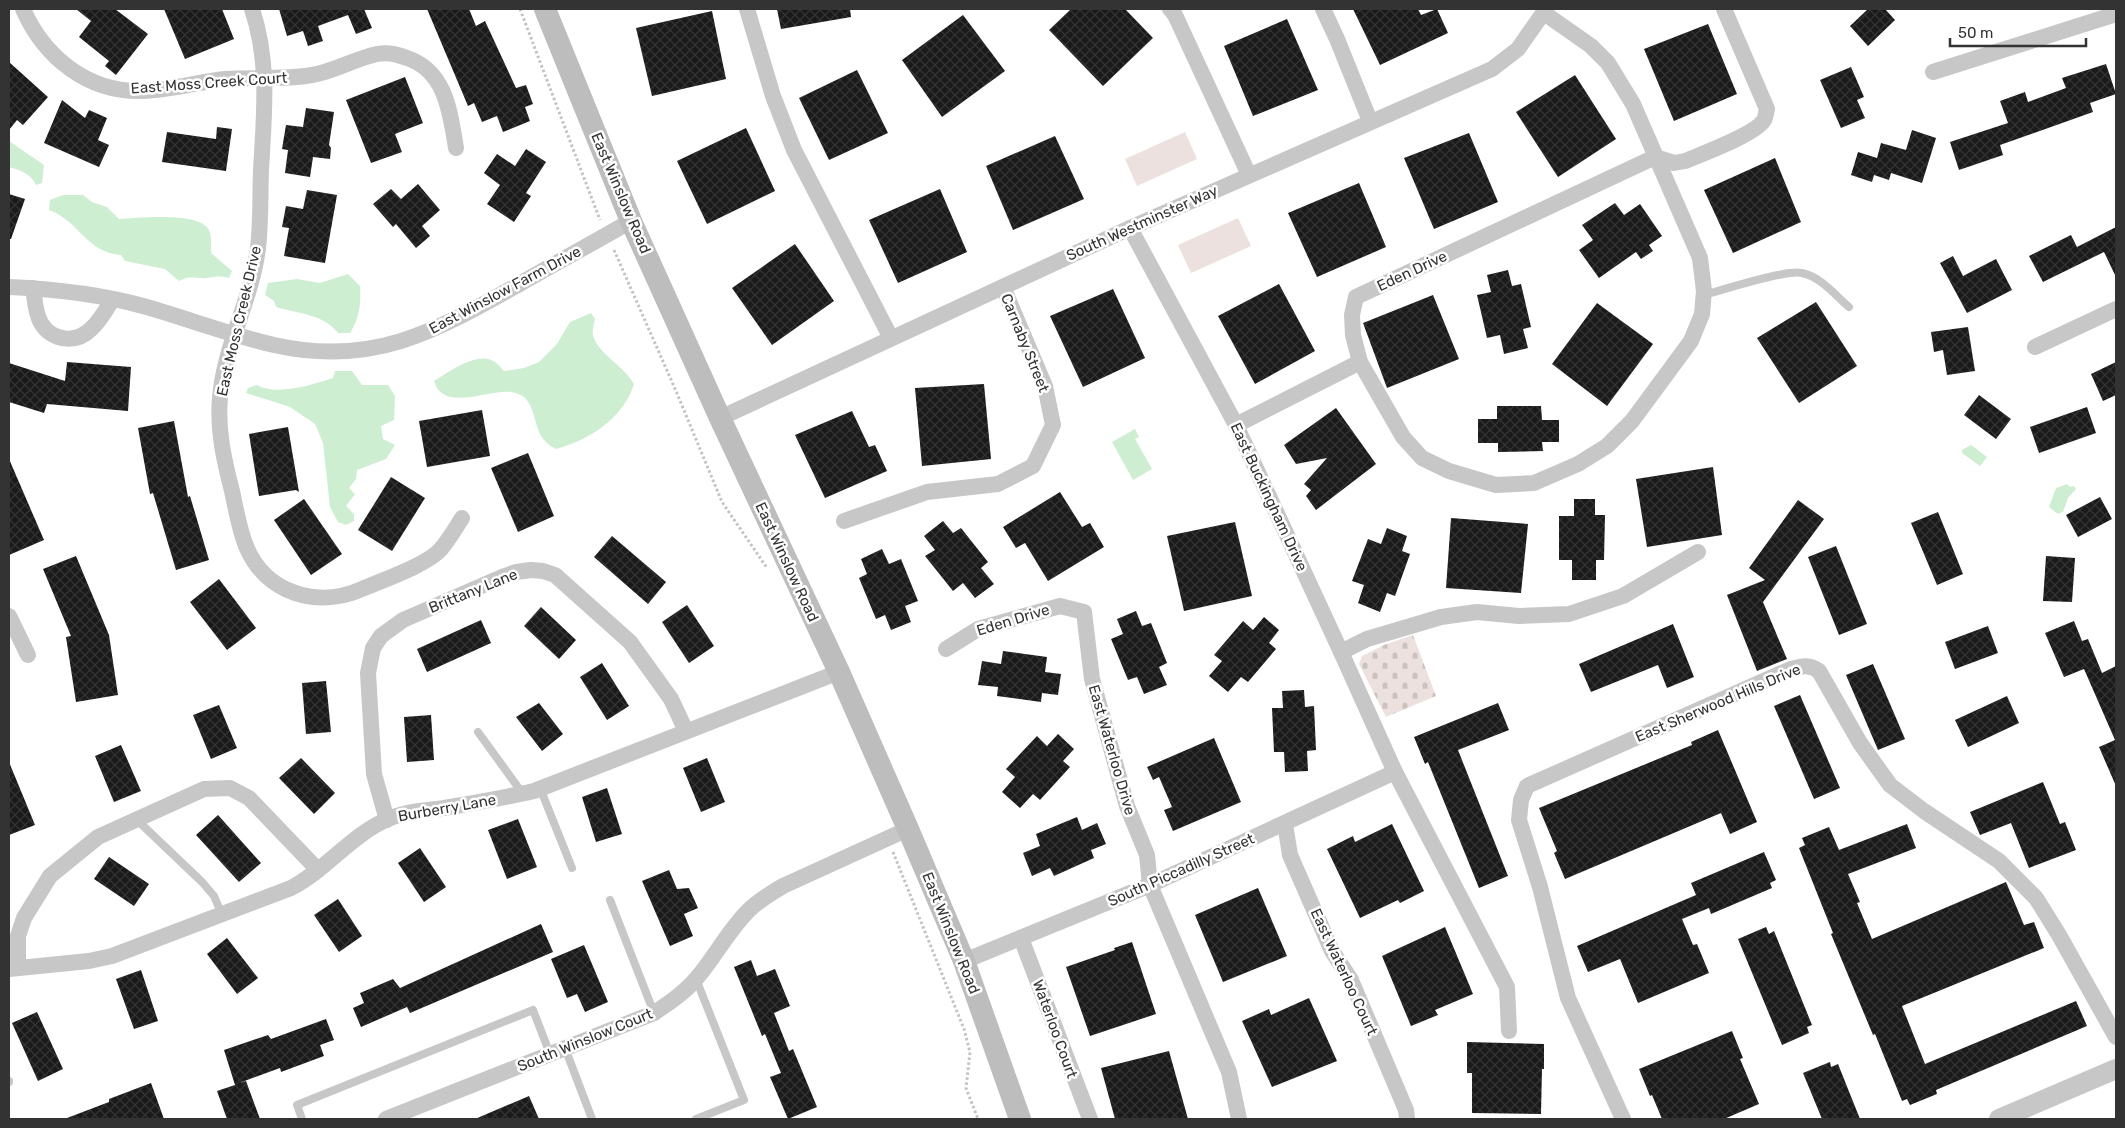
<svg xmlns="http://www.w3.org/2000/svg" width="2125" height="1128" viewBox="0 0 2125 1128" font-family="Rubik,sans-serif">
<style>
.green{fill:#ece1df}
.cemetery{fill:url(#cemetery-stones)}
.water{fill:#ceeed2}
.building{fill:url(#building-cross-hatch)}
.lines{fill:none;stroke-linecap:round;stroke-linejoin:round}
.path{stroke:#c3c3c3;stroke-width:3;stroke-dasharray:2.5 2.5;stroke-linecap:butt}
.service{stroke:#c7c7c7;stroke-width:8}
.minor{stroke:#c7c7c7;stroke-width:16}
.tertiary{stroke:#c7c7c7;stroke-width:20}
.secondary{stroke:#bdbdbd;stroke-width:22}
.labels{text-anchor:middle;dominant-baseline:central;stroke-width:5;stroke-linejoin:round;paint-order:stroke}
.street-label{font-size:15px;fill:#333;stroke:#fff}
</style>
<defs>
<pattern id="cemetery-stones" width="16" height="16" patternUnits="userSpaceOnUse" patternTransform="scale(1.25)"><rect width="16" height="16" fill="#ece1df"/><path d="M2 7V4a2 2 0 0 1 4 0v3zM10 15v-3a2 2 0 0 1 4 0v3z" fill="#cbc2c0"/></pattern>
<pattern id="building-cross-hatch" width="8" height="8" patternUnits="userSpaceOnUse" patternTransform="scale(1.25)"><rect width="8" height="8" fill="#1a1a1a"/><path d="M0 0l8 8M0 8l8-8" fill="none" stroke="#333"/></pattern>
</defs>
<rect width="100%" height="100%" fill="#fff"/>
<g class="green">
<path d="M1185,132L1197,159L1137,186L1125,159Z"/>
<path d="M1238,218L1251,246L1191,273L1178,245Z"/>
</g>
<path class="cemetery" d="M1413,635L1436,696L1386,717L1359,664L1362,656L1384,645Z"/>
<g class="water">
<path d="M9,141L44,165L42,183L36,185C32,174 19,170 9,167Z"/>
<path d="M63,195H83L92,202L107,207L119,219C137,218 200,211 209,230C212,236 211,246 211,253L232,271L229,278C214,274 212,279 199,278C189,278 190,276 179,281L165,269L125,261L121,255C85,252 82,223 49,210L50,200Z"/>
<path d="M348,274L360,286C361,304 360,317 350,333H338C324,314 298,314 276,307L274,301L265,295L268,283L297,279L320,283Z"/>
<path d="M591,313L595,319C594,323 592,330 593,335C597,353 624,366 634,384C623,419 589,440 556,449C553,447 548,445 546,442C530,427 539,395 511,392C488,389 443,413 434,381C449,372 478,350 495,362C499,365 501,368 504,371L524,368L539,362L557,344L570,322Z"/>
<path d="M335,371H352L362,385H388L395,396L394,420L381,426L383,439L395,445L386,459L357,470L356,479L349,488L355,494L346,506L354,514V521L346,525L338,522L330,507L323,443L315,424L290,407L246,393L248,388L257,385C276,396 312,385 333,378Z"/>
<path d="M1135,429L1139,437L1135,439L1152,469L1133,480L1112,442Z"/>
<path d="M1971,445L1987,457L1980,466L1962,453V450Z"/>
<path d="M2067,484L2070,487L2074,486L2076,489L2068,498L2063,512L2058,514L2049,507L2056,488Z"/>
</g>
<g class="building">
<path d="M76,9H115L148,34L116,75L105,66L109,61L79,37L91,21Z"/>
<path d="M164,9H222L234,39L185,59Z"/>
<path d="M279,9H364L372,28L356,34L348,15L318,26L323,41L308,46L303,31L287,36Z"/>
<path d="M427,9H469L476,26L485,21L516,88L526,85L533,104L525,107L530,121L503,132L497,116L482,122L474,103L468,106Z"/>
<path d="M777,9H850L851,17L781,29Z"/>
<path d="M1071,9H1125L1153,38L1103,86L1049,30Z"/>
<path d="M1353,9H1418L1421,15L1437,9L1448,33L1380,65Z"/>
<path d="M1868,9H1885L1895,20L1868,46L1850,26Z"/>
<path d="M712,11L726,79L652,96L636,28Z"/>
<path d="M963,15L1005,71L942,117L902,60Z"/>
<path d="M1287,19L1318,90L1253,116L1224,46Z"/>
<path d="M1708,24L1737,94L1674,121L1644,49Z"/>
<path d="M9,62L48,97L23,125L17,120L9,130Z"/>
<path d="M2106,64L2116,94L2090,103L2093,112L2000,145L2003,155L1959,170L1950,142L2008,123L2000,101L2025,92L2028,102L2066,88L2062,78Z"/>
<path d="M1851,67L1864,97L1857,100L1865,118L1841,128L1820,80Z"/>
<path d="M857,70L888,133L829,160L799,98Z"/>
<path d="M1575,75L1616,139L1558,177L1516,112Z"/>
<path d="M405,77L423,123L395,134L402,152L371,163L346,100Z"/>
<path d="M62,100L85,118L89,110L107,118L98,140L109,145L99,167L44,143Z"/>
<path d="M306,108L334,112L329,145L331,148L330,159L313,157L310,177L285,173L288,150L282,149L286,125L303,127Z"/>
<path d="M217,127L232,129L226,171L162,162L167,132L216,139Z"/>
<path d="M746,128L775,191L707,224L677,161Z"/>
<path d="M1912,130L1936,138L1922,183L1891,173L1889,180L1874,175L1872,182L1851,175L1858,152L1877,158L1881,143L1906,150Z"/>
<path d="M1469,133L1498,202L1434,229L1404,158Z"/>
<path d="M1055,136L1084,199L1013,230L986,166Z"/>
<path d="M526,149L546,162L526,193L531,196L514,222L487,204L500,185L484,173L497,154L515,166Z"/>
<path d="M1775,158L1801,222L1733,253L1704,190Z"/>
<path d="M1359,183L1386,247L1317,277L1288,213Z"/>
<path d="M418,184L440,210L422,226L430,236L416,248L396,224L393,227L373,204L391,189L401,199Z"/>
<path d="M940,189L967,252L898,283L869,220Z"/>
<path d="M307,190L337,195L325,263L284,256L289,228L282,227L286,206L303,209Z"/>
<path d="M9,194L25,199L11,239H9Z"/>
<path d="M1615,203L1624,215L1640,204L1662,236L1649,245L1653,251L1641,259L1636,252L1599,278L1579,250L1593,240L1582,225Z"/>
<path d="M2116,227V277L2104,252L2043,282L2029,256L2071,235L2077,247Z"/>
<path d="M795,244L834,301L772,345L732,288Z"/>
<path d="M1953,256L1963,276L1996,259L2012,290L1967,313L1940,263Z"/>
<path d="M1508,270L1512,286L1521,284L1531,327L1523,329L1528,348L1504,354L1500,335L1487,338L1477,295L1491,292L1487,275Z"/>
<path d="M1279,284L1315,351L1255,384L1218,316Z"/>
<path d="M1113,289L1145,358L1083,387L1050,316Z"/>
<path d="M1433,295L1459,359L1387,388L1363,323Z"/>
<path d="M1816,302L1857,366L1799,403L1757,338Z"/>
<path d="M1597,303L1653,344L1607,406L1552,364Z"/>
<path d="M1968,327L1975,371L1947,375L1943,350L1934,352L1931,332Z"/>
<path d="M67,362L131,367L128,411L47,404L44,413L9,402V363L65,381Z"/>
<path d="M2116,362V395L2103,401L2091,374Z"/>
<path d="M984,384L991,459L922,466L915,388Z"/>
<path d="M1979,395L2011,419L1996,439L1964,415Z"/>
<path d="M1497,406H1541L1542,420H1559V442H1542L1543,451L1498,452V443H1478V419H1497Z"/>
<path d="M2087,407L2096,433L2039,453L2030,427Z"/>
<path d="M1336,408L1376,464L1316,510L1306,496L1311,490L1304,484L1327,458L1296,464L1284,445Z"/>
<path d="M482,410L490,456L427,467L419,421Z"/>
<path d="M852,411L869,447L875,445L887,471L825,498L795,435Z"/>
<path d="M174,421L188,497L190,496L209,560L176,570L153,493L150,494L138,428Z"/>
<path d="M288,427L299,492L296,490L259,496L249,434Z"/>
<path d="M528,453L554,516L518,532L491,468Z"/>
<path d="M9,459L44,540L9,555Z"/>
<path d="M1713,467L1722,535L1647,547L1636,479Z"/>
<path d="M391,477L425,498L392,551L358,530Z"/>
<path d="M1060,492L1082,527L1090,523L1104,547L1048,581L1025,543L1016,548L1003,527Z"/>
<path d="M2100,497L2112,519L2078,537L2066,515Z"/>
<path d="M304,499L342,554L311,575L274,520Z"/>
<path d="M1574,499H1595V515H1605L1604,560H1596V580H1572V560H1559V516H1574Z"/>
<path d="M1798,500L1824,519L1763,602L1787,659L1757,671L1727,595L1765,580L1749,568Z"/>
<path d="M1938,512L1963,574L1937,585L1911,523Z"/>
<path d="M1451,518L1528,524L1521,593L1446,588Z"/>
<path d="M943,521L953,533L961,528L988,562L981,568L994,584L975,598L963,583L953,591L925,556L935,550L924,536Z"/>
<path d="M1235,522L1252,596L1184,611L1167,536Z"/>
<path d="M1387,528L1407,536L1402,551L1410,554L1395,596L1387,593L1380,612L1358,603L1364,585L1352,581L1368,539L1381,544Z"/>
<path d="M612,536L666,582L648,604L594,557Z"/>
<path d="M1836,546L1867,624L1839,635L1808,557Z"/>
<path d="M882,549L889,564L901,559L918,601L905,606L911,622L891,630L885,615L876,619L859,578L867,574L861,559Z"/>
<path d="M76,556L109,635L118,695L76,702L66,637L71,636L43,569Z"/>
<path d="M2046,556L2075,558L2072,602L2043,601Z"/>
<path d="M219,579L256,628L227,650L190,602Z"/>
<path d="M687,605L714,646L689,663L662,622Z"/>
<path d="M541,607L576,640L559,659L524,626Z"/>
<path d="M1136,611L1142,626L1151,623L1167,663L1159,667L1167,685L1144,694L1137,677L1128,680L1111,639L1123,634L1117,619Z"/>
<path d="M1264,617L1279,630L1269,643L1276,649L1248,682L1241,677L1228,692L1209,676L1222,661L1214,655L1243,621L1253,630Z"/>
<path d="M481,620L491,643L427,672L417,649Z"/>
<path d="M2074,621L2082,641L2088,639L2102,673L2116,666V786L2099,747L2115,740L2084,669L2064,677L2045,633Z"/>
<path d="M1673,624L1694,677L1667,688L1658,665L1591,692L1579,664Z"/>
<path d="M1988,626L1998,653L1955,669L1945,642Z"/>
<path d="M1003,651L1047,657L1045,672L1061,674L1058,695L1042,693L1041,702L997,696L998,687L978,685L982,661L1001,664Z"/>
<path d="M602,663L629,706L607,720L580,677Z"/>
<path d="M1873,664L1905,739L1878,750L1846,675Z"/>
<path d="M326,681L331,732L306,734L302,683Z"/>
<path d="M1304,690L1305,707L1314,706L1316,750L1307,751L1308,771L1285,772L1284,752H1274L1272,708H1283L1282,691Z"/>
<path d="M1800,695L1840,788L1814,799L1774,706Z"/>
<path d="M2007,696L2019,723L1968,747L1955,720Z"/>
<path d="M539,703L563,734L542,751L516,717Z"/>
<path d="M1498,703L1509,730L1458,750L1508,876L1479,888L1428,762L1425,764L1414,737Z"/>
<path d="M219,705L237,748L211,759L193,715Z"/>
<path d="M431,715L434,760L407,762L404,717Z"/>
<path d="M1718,730L1757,822L1730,834L1721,813L1565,879L1554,853L1557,851L1539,808L1692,745L1691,742Z"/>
<path d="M1058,734L1074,749L1063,761L1070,767L1040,800L1033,794L1020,808L1002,792L1015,777L1006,769L1037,736L1047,746Z"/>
<path d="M1214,738L1241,802L1173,831L1164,810L1172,807L1159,777L1153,780L1147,767Z"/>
<path d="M121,745L141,791L114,802L95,756Z"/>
<path d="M301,758L335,793L314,814L279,778Z"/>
<path d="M707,758L725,802L701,812L683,768Z"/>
<path d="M9,762L35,825L9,835Z"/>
<path d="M2043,782L2060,824L2065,822L2076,850L2029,868L2011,823L1980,835L1970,812Z"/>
<path d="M607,788L622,834L596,842L582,797Z"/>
<path d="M218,815L261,863L239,882L196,835Z"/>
<path d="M1077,817L1082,830L1097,823L1106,844L1091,850L1094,858L1054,876L1050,868L1032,876L1023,853L1040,846L1036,834Z"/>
<path d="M518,819L537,867L507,879L488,830Z"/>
<path d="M1392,824L1424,891L1400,903L1398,900L1360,918L1327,849L1353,836L1355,842Z"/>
<path d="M1907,824L1916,848L1848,874L1860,902L1857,903L1872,939L2006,882L2024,925L2034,922L2044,948L1902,1006L1925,1064L2076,1001L2087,1026L1936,1090L1937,1094L1910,1105L1907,1099L1902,1101L1875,1034L1873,1035L1831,934L1833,933L1799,848L1805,845L1802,838L1829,827L1839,850Z"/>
<path d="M420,848L446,887L424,902L398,863Z"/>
<path d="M1764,852L1776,880L1770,883L1772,888L1711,914L1709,908L1682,919L1693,945L1697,944L1709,973L1638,1003L1620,959L1588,972L1577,946L1696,895L1691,883Z"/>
<path d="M109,857L149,884L134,906L94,879Z"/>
<path d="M669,870L677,889L689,888L698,908L684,914L693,936L670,946L642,881Z"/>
<path d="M1258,888L1287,956L1223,982L1195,915Z"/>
<path d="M338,899L362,936L339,952L314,915Z"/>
<path d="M541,924L553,952L410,1013L407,1007L361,1027L353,1008L364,1003L360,993L393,979L400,988Z"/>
<path d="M1445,927L1473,994L1435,1010L1438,1015L1411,1026L1382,956Z"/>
<path d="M1766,927L1769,934L1774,931L1812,1025L1807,1027L1809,1033L1782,1045L1738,939Z"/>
<path d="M227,938L258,978L237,994L207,954Z"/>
<path d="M1132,942L1156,1014L1090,1036L1066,967L1115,950L1114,948Z"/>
<path d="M584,945L608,1002L585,1012L577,994L567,998L551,959Z"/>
<path d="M751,960L757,976L775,969L790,1006L774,1013L789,1051L793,1049L817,1107L788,1119L770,1077L781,1073L765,1034L762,1036L734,967Z"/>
<path d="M141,970L158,1021L134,1029L116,979Z"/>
<path d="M1309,998L1337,1061L1272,1087L1242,1021L1269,1009L1271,1015Z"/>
<path d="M37,1012L63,1069L38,1081L12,1023Z"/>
<path d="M326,1019L334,1040L320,1045L324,1056L281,1072L280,1068L239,1083L246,1081L260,1119H227L217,1091L235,1085L224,1050L268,1035L271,1039Z"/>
<path d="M1732,1031L1743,1058L1740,1059L1759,1104L1724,1119H1662L1652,1095L1650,1096L1639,1069Z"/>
<path d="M1467,1042L1544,1044V1069H1542L1541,1114L1472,1113V1073H1467Z"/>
<path d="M1169,1051L1188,1119H1115L1101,1068Z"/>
<path d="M1830,1062L1831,1067L1838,1064L1860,1119H1822L1803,1073Z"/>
<path d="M151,1083L164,1119H67V1118L109,1102V1099Z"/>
<path d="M529,1096L539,1119H475Z"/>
</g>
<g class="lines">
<g class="path">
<path d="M520,9L600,220"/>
<path d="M614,250L676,391L722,502L767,568"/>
<path d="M893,852L964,1029L970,1052L966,1088L978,1119"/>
</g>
<g class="service">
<path d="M1704,295C1723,290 1787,269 1802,273C1821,277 1835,295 1849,307"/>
<path d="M478,732L523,794"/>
<path d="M540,788L572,868"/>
<path d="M137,820L202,882L214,896L222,915"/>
<path d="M610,900L654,1013"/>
<path d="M696,979L744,1100L696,1119"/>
<path d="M565,1048L592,1119"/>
<path d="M9,1081V1082"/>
<path d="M302,1119L297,1105L533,1010L550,1054"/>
</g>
<g class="minor">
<path d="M23,9C44,57 88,93 143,91C171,90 198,82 225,79C254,77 284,80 312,75C335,71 354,59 377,54C386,52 397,54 407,58C446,71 450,112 456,148"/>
<path d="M252,9C270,63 264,115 261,170C260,196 261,223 258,248C252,299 224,346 220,398C217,430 224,460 232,491C236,509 239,529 246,546C265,593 317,609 362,589C383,580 427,565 441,549C449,539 456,528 462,518"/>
<path d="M747,9L773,96L794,150L891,338"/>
<path d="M1170,9L1175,15L1249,175"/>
<path d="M1323,9L1337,39L1370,121"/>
<path d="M1544,13L1591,46L1608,63L1633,104L1700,258L1704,291L1702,314L1691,341L1632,421L1607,446L1578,464L1534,483L1496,485L1449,471L1422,458L1403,437L1360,362L1353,335L1352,315L1356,297L1655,157"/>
<path d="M1933,72L2116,14"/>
<path d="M1655,157L1674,163L1685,161C1702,154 1756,134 1764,120C1766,117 1766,112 1767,109L1724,9"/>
<path d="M1130,228L1236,425L1341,652L1395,772L1507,987L1509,1031"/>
<path d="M9,287C53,289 100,294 143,306C186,318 230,335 274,345C372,367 434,332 516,286C554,264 593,243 631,221"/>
<path d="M33,288C35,300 35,313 41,323C52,341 76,344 91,329C100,321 106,310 112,300"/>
<path d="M2035,347L2116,309"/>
<path d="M720,418L1130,228L1492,69L1518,49L1546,9"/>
<path d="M1236,425L1360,362"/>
<path d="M844,521L927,492L998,484L1033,466L1053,425L1045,386L1003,287"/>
<path d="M9,616L28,655"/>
<path d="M946,649L978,629L1060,606L1084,612L1092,679L1127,806L1147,855L1150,885L1229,1072L1239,1119"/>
<path d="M1341,652L1367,639L1441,617L1477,612L1519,616L1569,614L1623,596L1698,552"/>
<path d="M387,820L374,774L368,673L373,648L381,636L403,620L502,577L516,572L531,570L543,571L555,575L630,642L671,699L686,731"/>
<path d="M1285,824L1290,855L1332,951L1351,980L1406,1110L1407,1119"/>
<path d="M1021,938L1090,1119"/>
<path d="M964,961L1150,885L1395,772"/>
<path d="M18,967V936L24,918L50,876L98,837L204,789L230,788L249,798L318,870"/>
<path d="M9,969L89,961L112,956L291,888C326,870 351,835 388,819C405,812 425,810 444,808C474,803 504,798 534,791L839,672"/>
<path d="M386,1119L654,1013C669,1003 684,993 696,979C715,957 728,931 748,911C758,901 771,893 783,886L908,829"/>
<path d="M1623,1119L1568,998L1540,887L1519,820L1521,800L1527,786L1791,669C1802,666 1809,664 1819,671L1860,743L1890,785L1924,811L1999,861L2036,898L2059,935L2116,1037"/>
</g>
<path class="tertiary" d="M1999,1119L2116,1069"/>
<path class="secondary" d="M545,9L631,221L720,418L839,672L908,829L964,961L1020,1119"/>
</g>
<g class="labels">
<g class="street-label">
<text transform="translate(209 83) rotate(-4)">East Moss Creek Court</text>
<text transform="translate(621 193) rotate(67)">East Winslow Road</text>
<text transform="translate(1142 223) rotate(-24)">South Westminster Way</text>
<text transform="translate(1412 271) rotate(-25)">Eden Drive</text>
<text transform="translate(505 290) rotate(-28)">East Winslow Farm Drive</text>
<text transform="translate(239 321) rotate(-77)">East Moss Creek Drive</text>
<text transform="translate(1025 343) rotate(68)">Carnaby Street</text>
<text transform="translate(1269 497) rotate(65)">East Buckingham Drive</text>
<text transform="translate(787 562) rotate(65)">East Winslow Road</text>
<text transform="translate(473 591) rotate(-22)">Brittany Lane</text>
<text transform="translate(1013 620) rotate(-17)">Eden Drive</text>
<text transform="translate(1718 703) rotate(-23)">East Sherwood Hills Drive</text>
<text transform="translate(1112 750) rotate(74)">East Waterloo Drive</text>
<text transform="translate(447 808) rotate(-10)">Burberry Lane</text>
<text transform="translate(1181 870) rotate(-24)">South Piccadilly Street</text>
<text transform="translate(951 933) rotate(68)">East Winslow Road</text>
<text transform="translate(1344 972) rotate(65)">East Waterloo Court</text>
<text transform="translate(1055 1029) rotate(70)">Waterloo Court</text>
<text transform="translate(585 1040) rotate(-22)">South Winslow Court</text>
</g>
</g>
<rect width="2125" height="1128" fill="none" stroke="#333333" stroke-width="20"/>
<path d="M1950 38v8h136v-8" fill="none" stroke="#333333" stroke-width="2.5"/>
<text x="1958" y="38" font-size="15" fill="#333333" stroke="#ffffff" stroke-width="4" paint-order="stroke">50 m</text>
</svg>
